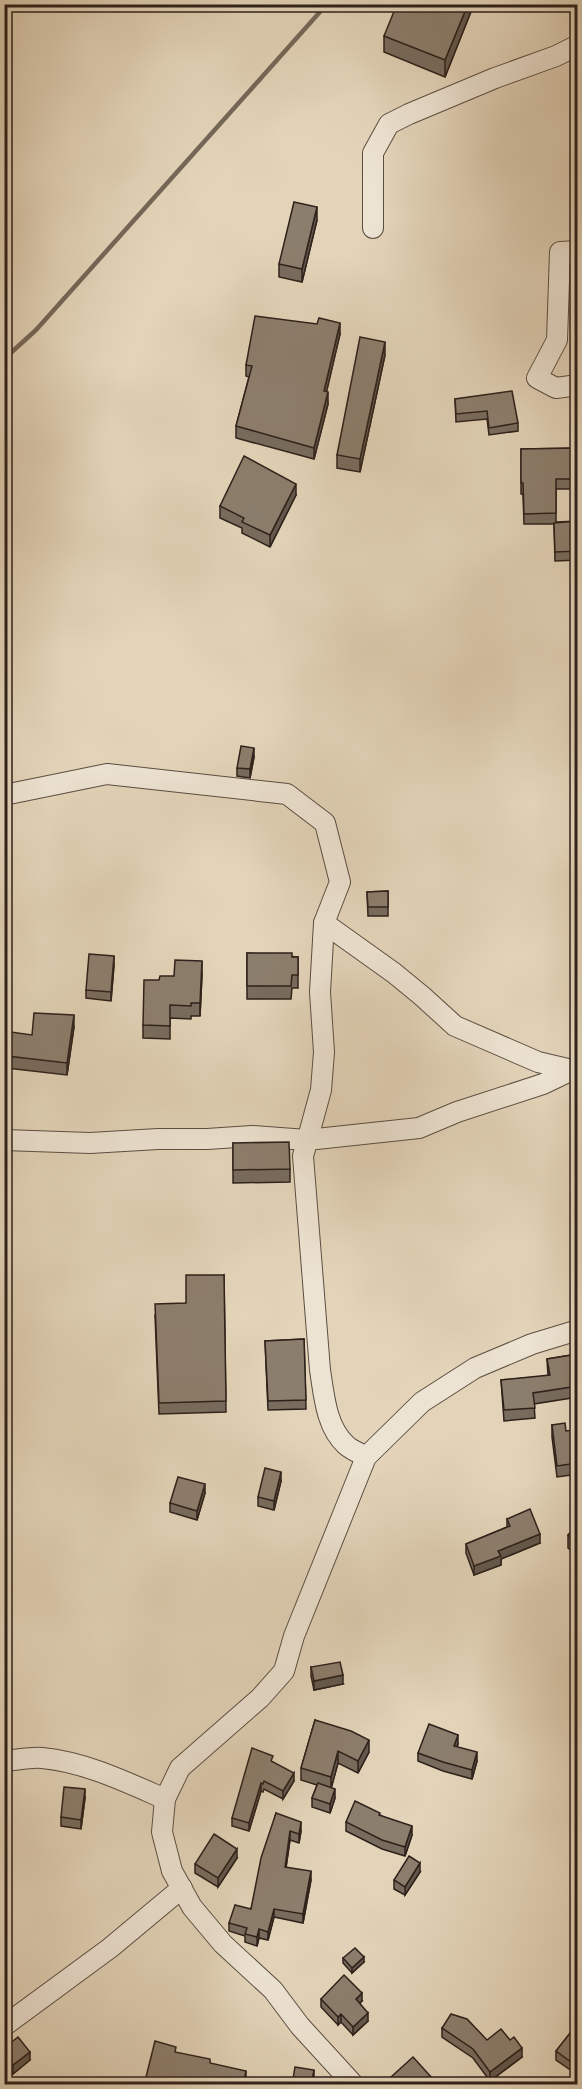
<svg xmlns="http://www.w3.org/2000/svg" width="582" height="2089" viewBox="0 0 582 2089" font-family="'IM FELL French Canon',serif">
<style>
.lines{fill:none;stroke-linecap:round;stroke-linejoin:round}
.stream{stroke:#756859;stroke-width:4.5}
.minor-casing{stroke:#5b4e42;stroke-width:22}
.minor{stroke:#ede3d2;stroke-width:20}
.wall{fill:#786c5e;stroke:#2e211b;stroke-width:1.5}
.shaded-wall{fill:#62584c;stroke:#2e211b;stroke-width:1.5}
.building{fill:#8c7e6d;stroke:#2e211b;stroke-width:1.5}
</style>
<rect width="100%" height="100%" fill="#e3d4b9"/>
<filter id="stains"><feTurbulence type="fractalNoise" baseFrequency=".00333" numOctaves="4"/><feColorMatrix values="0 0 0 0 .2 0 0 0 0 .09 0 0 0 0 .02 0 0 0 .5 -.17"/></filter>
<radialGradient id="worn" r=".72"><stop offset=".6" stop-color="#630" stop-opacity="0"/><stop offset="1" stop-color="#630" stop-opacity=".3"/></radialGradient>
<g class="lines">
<path class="stream" d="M4,359L36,330L327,4"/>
<defs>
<g id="minor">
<path d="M373,228V153L389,124L409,114L495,78L556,56L578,45"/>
<path d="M578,251L560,252L557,340L537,378L556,388L578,385"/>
<path d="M4,795L107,774L287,794L325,823L340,882L324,923L320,992L324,1052L321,1090L303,1156L320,1370C324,1395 326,1427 346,1445C351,1450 360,1453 366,1457"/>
<path d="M324,923L394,973L422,996L455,1026L538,1062L572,1070"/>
<path d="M4,1140L90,1143L158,1139H207L252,1136L307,1140L419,1128L457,1112L543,1084L572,1070L578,1071"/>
<path d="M4,1761C17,1760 30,1757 42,1758C85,1762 126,1782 165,1799"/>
<path d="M4,2026L110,1948L182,1888"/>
<path d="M353,2084L300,2026L273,1990L223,1944L192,1907L172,1871L162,1832L165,1799L180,1768L260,1698L284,1671L294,1636L366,1457L422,1402L475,1368L532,1344L578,1330"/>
</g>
</defs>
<use href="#minor" class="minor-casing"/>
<use href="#minor" class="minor"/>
</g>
<g class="wall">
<path d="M474,4L445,77L384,52V36Z"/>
<path d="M317,220L302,282L279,277V264Z"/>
<path d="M340,334L326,392L328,404L314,459L236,438V426L249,377L246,376V365Z"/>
<path d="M385,355L360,472L337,468V455Z"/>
<path d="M455,399L518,423V431L489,435L487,419L456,422Z"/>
<path d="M578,448V489H556V522L578,521V560L555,561L554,524H524L523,494H521V449Z"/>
<path d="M296,495L270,547L242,533V528L220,518V506Z"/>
<path d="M254,757L250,778L237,776V768Z"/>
<path d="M388,891V916H368L367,892Z"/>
<path d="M247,953L298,957V988H292L291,999H247Z"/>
<path d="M114,965L111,1001L86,998V990Z"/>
<path d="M4,969L11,979L6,1015H4Z"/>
<path d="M202,974L200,1016H191V1019L170,1018V1039L143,1038V1025L174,976Z"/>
<path d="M74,1027L67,1075L7,1068V1056L32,1035Z"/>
<path d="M233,1143L290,1169V1182L233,1183Z"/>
<path d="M224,1275L226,1412L159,1414L155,1315L186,1303Z"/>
<path d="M304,1339L306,1409L268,1410L265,1341Z"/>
<path d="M578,1354V1397L534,1404L535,1418L504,1421L501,1380L548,1376L547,1359Z"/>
<path d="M552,1425L573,1434L578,1433V1474L557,1477L552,1437Z"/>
<path d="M281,1481L274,1510L258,1506V1497Z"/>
<path d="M205,1493L197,1520L170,1512V1503Z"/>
<path d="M507,1519L540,1543L501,1559V1565L474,1575L466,1553V1544L507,1527Z"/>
<path d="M578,1525V1557L568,1548V1535Z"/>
<path d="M311,1667L343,1684L314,1690L311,1676Z"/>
<path d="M315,1720L369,1752L358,1773L338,1763L331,1788L335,1798L330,1813L312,1807V1798L317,1785L301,1780V1768Z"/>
<path d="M458,1744L457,1747L477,1761L472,1779L443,1771L418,1761V1753Z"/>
<path d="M273,1762L294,1781L283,1799L264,1789L263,1792L261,1791L249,1831L232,1826V1818Z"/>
<path d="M85,1798L81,1829L61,1826V1817Z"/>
<path d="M276,1813L301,1831L299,1843L290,1840L286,1867L311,1880L303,1923L274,1917L268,1940L259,1938L257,1946L245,1942V1936L229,1931V1923L251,1909Z"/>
<path d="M380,1815L412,1835L405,1856L382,1849L346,1831V1822Z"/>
<path d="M237,1858L218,1887L195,1873V1864Z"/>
<path d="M420,1872L405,1895L394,1889V1880Z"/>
<path d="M343,1958L364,1962L352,1973L343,1963Z"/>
<path d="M321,1999L362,2001L360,2003L368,2021L353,2035L341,2022L338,2025L321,2007Z"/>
<path d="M578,2023V2075L556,2060V2051Z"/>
<path d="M442,2028L487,2040L522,2057L490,2081L473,2058L442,2037Z"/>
<path d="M4,2048L30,2060L13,2074L4,2063Z"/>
<path d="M391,2077L432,2085H391Z"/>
</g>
<g class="shaded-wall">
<path d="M468,4H474L445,77V60Z"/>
<path d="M317,207V220L302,282V269Z"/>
<path d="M340,323V334L324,403V391Z"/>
<path d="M385,342V355L360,472V459Z"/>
<path d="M328,392V404L314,459V448Z"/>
<path d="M296,484V495L270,547V535Z"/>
<path d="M254,748V757L250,778V769Z"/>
<path d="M114,956V965L111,1001V992Z"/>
<path d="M202,961V974L200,1016V1003Z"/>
<path d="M11,970V979L6,1015V1006Z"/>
<path d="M74,1015V1027L67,1075V1063Z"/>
<path d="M281,1472V1481L274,1510V1501Z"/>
<path d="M205,1484V1493L197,1520V1511Z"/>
<path d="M540,1534V1543L501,1559V1565L474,1575V1566L498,1551Z"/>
<path d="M343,1675V1684L314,1690V1681Z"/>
<path d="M458,1735V1744L454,1755V1746Z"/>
<path d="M369,1740V1752L358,1773V1761Z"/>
<path d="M338,1751V1763L331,1789V1777Z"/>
<path d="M477,1752V1761L472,1779V1770Z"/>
<path d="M294,1773V1781L283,1799V1791Z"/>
<path d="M261,1783V1791L249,1831V1823Z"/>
<path d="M85,1789V1798L81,1829V1820Z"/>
<path d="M335,1789V1798L330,1813V1804Z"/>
<path d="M301,1822V1831L299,1843V1834Z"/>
<path d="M412,1826V1835L405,1856V1847Z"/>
<path d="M290,1831V1840L285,1875V1867Z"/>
<path d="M237,1849V1858L218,1887V1878Z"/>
<path d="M420,1863V1872L405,1895V1887Z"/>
<path d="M311,1871V1880L303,1923V1914Z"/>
<path d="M274,1909V1917L268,1940V1932Z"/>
<path d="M259,1929V1938L257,1946V1937Z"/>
<path d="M364,1957V1962L352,1973V1968Z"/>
<path d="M362,1993V2001L356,2007V1999Z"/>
<path d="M368,2013V2021L353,2035V2027Z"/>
<path d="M341,2014V2022L338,2025V2017Z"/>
<path d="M522,2048V2057L490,2081V2072Z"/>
<path d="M30,2052V2060L13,2074V2065Z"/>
<path d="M314,2070V2085H311Z"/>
<path d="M246,2071V2085H243Z"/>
<path d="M432,2078V2085H424Z"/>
</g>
<g class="building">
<path d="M397,4H468L445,60L384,36Z"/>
<path d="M294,202L317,207L302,269L279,264Z"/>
<path d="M255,316L317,324L319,318L340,323L324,391L328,392L314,448L236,426L252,366L246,365Z"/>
<path d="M360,337L385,342L360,459L337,455Z"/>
<path d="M512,391L518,423L489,428L487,411L456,414L455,399Z"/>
<path d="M578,448V479H556V513L524,514L523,483H521V449Z"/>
<path d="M244,456L296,484L270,535L242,522L244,518L220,506Z"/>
<path d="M578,521V551L555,552L554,523Z"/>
<path d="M241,746L254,748L250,769L237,768Z"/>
<path d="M388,891V907H368L367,892Z"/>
<path d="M247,953H292V957H298V975H292L291,986H247Z"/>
<path d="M89,954L114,956L111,992L86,990Z"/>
<path d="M175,960L202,961L200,1003H191V1006L170,1005V1026L143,1025L144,980H159L160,976H174Z"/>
<path d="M4,969L11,970L6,1006H4Z"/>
<path d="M34,1013L74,1015L67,1063L7,1056L11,1032L32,1035Z"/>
<path d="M289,1142L290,1169L233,1170V1143Z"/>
<path d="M186,1275H224L226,1401L159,1403L155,1304L186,1303Z"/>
<path d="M304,1339L306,1400L268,1401L265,1341Z"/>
<path d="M578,1354V1386L533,1393L535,1408L504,1410L501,1380L550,1375L547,1359Z"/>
<path d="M565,1423L566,1431L573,1430V1434L578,1433V1463L557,1466L552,1425Z"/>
<path d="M265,1468L281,1472L274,1501L258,1497Z"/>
<path d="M178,1477L205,1484L197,1511L170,1503Z"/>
<path d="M530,1509L540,1534L498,1551L501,1556L474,1566L466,1544L510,1526L507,1519Z"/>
<path d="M578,1525V1544L568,1535Z"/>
<path d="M340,1662L343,1675L314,1681L311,1667Z"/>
<path d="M315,1720L351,1731L369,1740L358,1761L338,1751L331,1777L301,1768Z"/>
<path d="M429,1724L458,1735L454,1746L477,1752L472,1770L443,1762L418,1753Z"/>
<path d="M252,1748L273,1756L271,1761L294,1773L283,1791L264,1781L263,1784L261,1783L249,1823L232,1818Z"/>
<path d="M318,1783L335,1789L330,1804L312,1798Z"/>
<path d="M64,1787L85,1789L81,1820L61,1817Z"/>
<path d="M355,1801L380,1813L379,1815L412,1826L405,1847L382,1840L346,1822Z"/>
<path d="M276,1813L301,1822L299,1834L290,1831L285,1867L311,1871L303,1914L274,1909L268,1932L259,1929L257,1937L245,1934L247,1928L229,1923L235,1905L251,1909L261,1858Z"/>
<path d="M214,1834L237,1849L218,1878L195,1864Z"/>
<path d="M409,1856L420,1863L405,1887L394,1880Z"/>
<path d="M355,1948L364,1957L352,1968L343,1958Z"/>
<path d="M344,1975L362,1993L356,1999L368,2013L353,2027L341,2014L338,2017L321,1999Z"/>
<path d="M451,2014L467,2019L487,2040L501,2029L510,2040L514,2037L522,2048L490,2072L473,2049L442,2028Z"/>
<path d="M578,2023V2067L556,2051Z"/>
<path d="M18,2037L30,2052L13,2065L4,2054V2048Z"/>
<path d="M155,2041L176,2047L175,2052L210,2059V2063L246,2071L243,2085H144Z"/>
<path d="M413,2057L432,2078L424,2085H398L391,2077Z"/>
<path d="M295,2067L314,2070L311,2085H292Z"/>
</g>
<rect width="582" height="2089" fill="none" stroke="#e3d4b9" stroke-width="24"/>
<rect x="6" y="6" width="570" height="2077" fill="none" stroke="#2e211b" stroke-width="3"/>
<rect x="12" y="12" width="558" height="2065" fill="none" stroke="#2e211b" stroke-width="1.5"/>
<rect width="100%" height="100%" filter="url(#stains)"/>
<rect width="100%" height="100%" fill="url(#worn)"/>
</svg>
